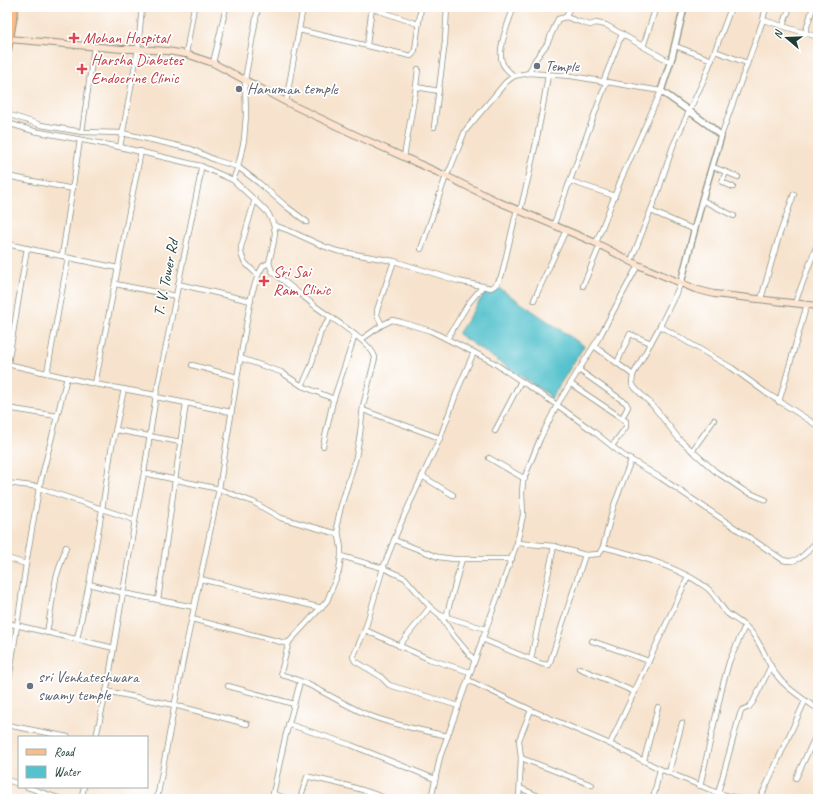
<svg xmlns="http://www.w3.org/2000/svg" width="825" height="806" viewBox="0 0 825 806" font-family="Caveat,sans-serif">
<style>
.water{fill:#56c2ce;stroke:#3a8081}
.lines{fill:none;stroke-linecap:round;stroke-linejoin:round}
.minor-casing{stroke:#8b9080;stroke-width:6}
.tertiary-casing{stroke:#8b9080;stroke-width:8}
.secondary-casing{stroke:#8b9080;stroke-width:8}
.primary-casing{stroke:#8b9080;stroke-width:9}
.minor{stroke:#fff;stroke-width:4.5}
.tertiary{stroke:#fff;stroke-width:5.5}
.secondary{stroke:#fde4d1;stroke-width:6}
.primary{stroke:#fabc8b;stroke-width:7}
.health-dot{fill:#e0444e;stroke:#fff;stroke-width:1.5}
.worship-dot{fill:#6b7280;stroke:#fff;stroke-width:1.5}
.labels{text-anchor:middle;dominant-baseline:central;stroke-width:3.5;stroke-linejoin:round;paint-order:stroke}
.health-label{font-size:16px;fill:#be3a42;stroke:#fff;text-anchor:start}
.worship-label{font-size:16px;fill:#5b616d;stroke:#fff;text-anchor:start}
.street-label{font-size:16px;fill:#1f3d34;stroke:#fff}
</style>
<rect width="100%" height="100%" fill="#fff"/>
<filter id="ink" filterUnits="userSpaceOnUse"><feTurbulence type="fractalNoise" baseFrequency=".025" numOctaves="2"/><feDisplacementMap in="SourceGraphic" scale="8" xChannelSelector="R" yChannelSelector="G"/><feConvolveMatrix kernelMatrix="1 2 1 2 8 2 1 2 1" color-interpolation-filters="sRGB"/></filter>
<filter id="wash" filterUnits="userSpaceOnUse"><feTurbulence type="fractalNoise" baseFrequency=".012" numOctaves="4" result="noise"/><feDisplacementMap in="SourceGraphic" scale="16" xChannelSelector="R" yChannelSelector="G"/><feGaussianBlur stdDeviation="0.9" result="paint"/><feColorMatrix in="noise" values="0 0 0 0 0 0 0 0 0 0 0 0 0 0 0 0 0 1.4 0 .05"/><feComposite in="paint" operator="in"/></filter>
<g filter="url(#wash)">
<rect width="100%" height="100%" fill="#f7e3cd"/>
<path class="water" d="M499,288L584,346L550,400L549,395L458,334L486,291Z"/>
</g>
<g filter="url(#ink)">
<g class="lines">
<defs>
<g id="minor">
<path d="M368,7L418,24"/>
<path d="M514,7C509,20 497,49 502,62C504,68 509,72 514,76"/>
<path d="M766,7L763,20L818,37"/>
<path d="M566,17L570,7"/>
<path d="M783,26L790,7"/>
<path d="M299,30L411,56L413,54L415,50L421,7"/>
<path d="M805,33L813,7"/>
<path d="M367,45L372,7"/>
<path d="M643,47L656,7"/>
<path d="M678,47L712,60"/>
<path d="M715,51L747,63"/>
<path d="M186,54L194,7"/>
<path d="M213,63L226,7"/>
<path d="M529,73L535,60L547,44L558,19L566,17L580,22L590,25L596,23L606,25L670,62"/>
<path d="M603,82L622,34"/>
<path d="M416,87L418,69"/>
<path d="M286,102L303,7"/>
<path d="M7,114L41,125L82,132L122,133L191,149L215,160L238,167L259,183L287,207L307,222"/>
<path d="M7,123L34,131L120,147L201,166L233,180L260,205L268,213L273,223L275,232L274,241L269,263L272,271C285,283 301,294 315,306C328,316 373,343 375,358L363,406L360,434L356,457L341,506L337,524L341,548V556L339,571L327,601L289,642L281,672L282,675C313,683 339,703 368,715C393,725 421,730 448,736"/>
<path d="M434,127L445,42L447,7"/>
<path d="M82,132L94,47"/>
<path d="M721,136L763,20"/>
<path d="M120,147L138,49L142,7"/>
<path d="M404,157L416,87L439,91"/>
<path d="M713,167L726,172L722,182L733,187"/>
<path d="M726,172L738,177"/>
<path d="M7,176L73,189"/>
<path d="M233,180L238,167L244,140L246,115L245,80L258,7"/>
<path d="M570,181L615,196"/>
<path d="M255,199L241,247C240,261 248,266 258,275"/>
<path d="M702,200L734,216"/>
<path d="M520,211C532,166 541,121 548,75"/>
<path d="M651,211L695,230"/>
<path d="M554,224L606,83"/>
<path d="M274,225L290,231L323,246L337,251L394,261L458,281L491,288C497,285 500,280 502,274L517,209"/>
<path d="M7,244L62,256L80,140"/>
<path d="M421,249L446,176L451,167L465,131L506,82L514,76L529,73L571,76L661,91L622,177L596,243"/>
<path d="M65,257L118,268"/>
<path d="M631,261L658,192L673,146L705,77L731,8L728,7"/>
<path d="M681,283L660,326L633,375L632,383L635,388L654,407L679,439L715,471L743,490L766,500"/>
<path d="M115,284L176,296"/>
<path d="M178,284L251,301"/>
<path d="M583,286L600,245"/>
<path d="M761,299L779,236L794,194"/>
<path d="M534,300L566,230"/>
<path d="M795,303L818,242"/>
<path d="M382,325L377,315V310L394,261"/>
<path d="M660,326L732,368L765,392L818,426"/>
<path d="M362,339L382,325L392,320L401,322L431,331L491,361L557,405L593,431L623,455L661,478L783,560C800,565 807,551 818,540"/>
<path d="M447,339L468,304L483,286"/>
<path d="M594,346L633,375"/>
<path d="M240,358L281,372L302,386L334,399"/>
<path d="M617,363L630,334L651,343"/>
<path d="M7,364L95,384L156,395"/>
<path d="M8,364L27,248"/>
<path d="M192,365L237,377"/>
<path d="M579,370L626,403L628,407L622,418"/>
<path d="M47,373L68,258"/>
<path d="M95,384L141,151"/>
<path d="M571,384L626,421V427L612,446"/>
<path d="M302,386L311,366L321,331L331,317"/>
<path d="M156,397L231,412"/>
<path d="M779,402L807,304"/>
<path d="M7,408L57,416"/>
<path d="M363,410L440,438"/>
<path d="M116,430L181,442"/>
<path d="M495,431L521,381"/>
<path d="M323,446L333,401L355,335"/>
<path d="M692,451L714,420"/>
<path d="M489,458L525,479"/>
<path d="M144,473L219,489L253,502L281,518L338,534"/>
<path d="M422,476L453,495"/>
<path d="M7,483L40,487"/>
<path d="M39,488L67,377"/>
<path d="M394,540L438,557L454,559H512"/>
<path d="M517,543L554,546L585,555L599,554L603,547L613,508L631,460"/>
<path d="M603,547C637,555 680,567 707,588C716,595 720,607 728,614C736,620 746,625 752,633C763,646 767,664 778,677C787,689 806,701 818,709"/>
<path d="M341,556L383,568L405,578L430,607L440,615L486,629"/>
<path d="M7,558L26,564"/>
<path d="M200,579L322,608"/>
<path d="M89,584L123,593L194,607"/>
<path d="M158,600L186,403"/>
<path d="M440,615L453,635L474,660"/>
<path d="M446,617L462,559"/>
<path d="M192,619L285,643L289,642"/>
<path d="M7,623L114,648"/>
<path d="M365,630L353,657L355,661L380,676L389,685L459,706"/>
<path d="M47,633L56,578L66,547"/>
<path d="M77,639L89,584L102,510L111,451L124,389"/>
<path d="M482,639L542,664L549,665L585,555"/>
<path d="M592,641L649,661"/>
<path d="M399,646L430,607"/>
<path d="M531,659L554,546"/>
<path d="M579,668L635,692"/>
<path d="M470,672L429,659L365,630L383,568L394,540L404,516L440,438L458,389L474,352"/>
<path d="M468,680L531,710L610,744L660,769L718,793L740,799"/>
<path d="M228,686L294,704"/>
<path d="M106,691L174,705L247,724"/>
<path d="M7,694L26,564L39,488L135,520"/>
<path d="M288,724L351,745L435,779"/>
<path d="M7,725L68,737"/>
<path d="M96,737L108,683L135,520L144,473L156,395L200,177L201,166"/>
<path d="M610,744L688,577"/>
<path d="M521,758L592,785"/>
<path d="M644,760L658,707"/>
<path d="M669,772L682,723"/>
<path d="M796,778L818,731"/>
<path d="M7,780L19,784"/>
<path d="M700,786L723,684L729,662L745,626"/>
<path d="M27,787L61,799"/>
<path d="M520,788L545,799"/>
<path d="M718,793L740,714L742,710L749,707L753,702L771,666"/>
<path d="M273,794L285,738L300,682"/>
<path d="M81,799L84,787"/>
<path d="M157,799L184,655L219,489L243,342L252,293L258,275L263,266L269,263"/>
<path d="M271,799L273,794L289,799"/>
<path d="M300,799L307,777H310C336,783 362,788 387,799"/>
<path d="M431,799L440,757L517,543L523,515L522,493L523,481L540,439L557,405L600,336L638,265"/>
<path d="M519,799L521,758L519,740L531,710"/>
<path d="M653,799L660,769"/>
<path d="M760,799L805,701"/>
<path d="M814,799L818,790"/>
</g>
<path id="tertiary" d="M681,283L702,200L721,136L710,126L661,91L672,57L684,7"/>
<path id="secondary" d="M9,39L122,49H138L167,51L186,54L213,63L286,102L366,140L446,176L499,202L596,243L638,265L695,289L714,294L818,306"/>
<path id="primary" d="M7,53L15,7"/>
</defs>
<use href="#minor" class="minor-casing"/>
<use href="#tertiary" class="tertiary-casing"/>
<use href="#secondary" class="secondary-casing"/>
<use href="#primary" class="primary-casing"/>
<use href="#minor" class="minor"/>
<use href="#tertiary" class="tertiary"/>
<use href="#secondary" class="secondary"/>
<use href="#primary" class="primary"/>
</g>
</g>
<g class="health-dot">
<path d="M72 32h4v4h4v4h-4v4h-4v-4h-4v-4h4z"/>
<path d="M80 63h4v4h4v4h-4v4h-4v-4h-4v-4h4z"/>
<path d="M262 275h4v4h4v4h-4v4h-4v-4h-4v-4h4z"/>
</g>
<g class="worship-dot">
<circle cx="537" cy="66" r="4"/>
<circle cx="239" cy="89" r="4"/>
<circle cx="30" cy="686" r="4"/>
</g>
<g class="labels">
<g class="health-label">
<text x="83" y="38">Mohan Hospital</text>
<text x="91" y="60">Harsha Diabetes<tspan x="91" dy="18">Endocrine Clinic</tspan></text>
<text x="273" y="272">Sri Sai<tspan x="273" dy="18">Ram Clinic</tspan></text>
</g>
<g class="worship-label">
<text x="545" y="66">Temple</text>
<text x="247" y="89">Hanuman temple</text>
<text x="38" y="677">sri Venkateshwara<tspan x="38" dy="18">swamy temple</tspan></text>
</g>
<g class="street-label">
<text transform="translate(166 278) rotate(-79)">T. V. Tower Rd</text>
</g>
</g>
<rect width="825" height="806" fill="none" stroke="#fff" stroke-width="24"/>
<rect x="18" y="736" width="130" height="52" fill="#ffffff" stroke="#a5b1ae"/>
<rect x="26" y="749" width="20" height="6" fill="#fabc8b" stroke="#a5b1ae"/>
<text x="54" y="756" font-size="12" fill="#1f3d34">Road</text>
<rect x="26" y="766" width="20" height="12" fill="#56c2ce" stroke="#a5b1ae"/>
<text x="54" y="776" font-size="12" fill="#1f3d34">Water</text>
<g transform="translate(787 38) rotate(289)" stroke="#ffffff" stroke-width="3" paint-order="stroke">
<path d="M0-3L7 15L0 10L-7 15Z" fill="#1f3d34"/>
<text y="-6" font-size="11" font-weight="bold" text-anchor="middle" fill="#1f3d34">N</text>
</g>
</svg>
